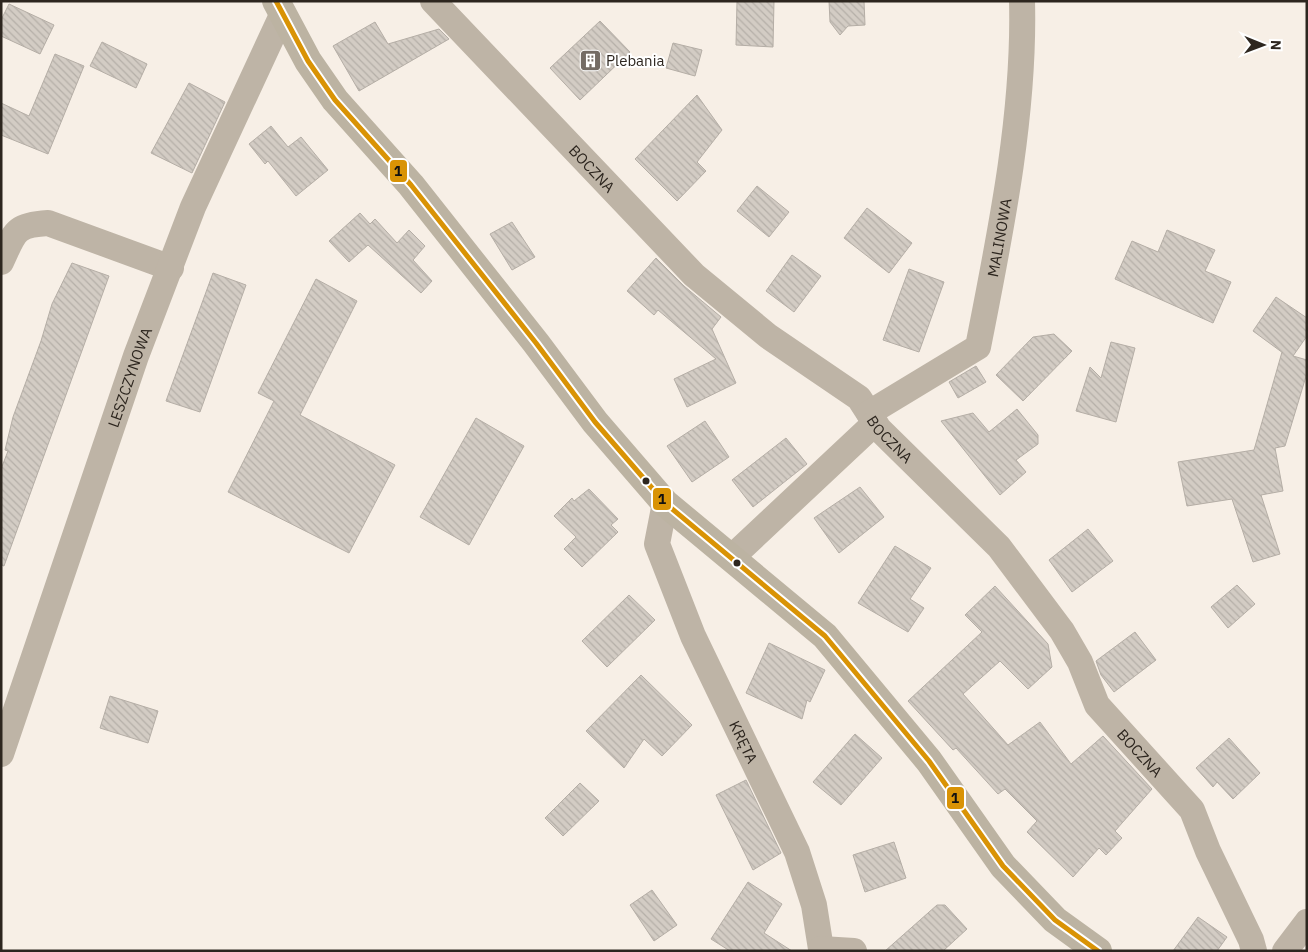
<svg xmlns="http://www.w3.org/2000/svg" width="1308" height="952" viewBox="0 0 1308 952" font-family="'IBM Plex Sans',sans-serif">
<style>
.building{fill:url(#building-back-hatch);stroke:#b5aea6}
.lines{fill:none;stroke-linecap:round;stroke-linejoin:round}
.street{stroke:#beb4a6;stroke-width:26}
.secondary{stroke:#bcb3a2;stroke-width:28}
.bus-1-casing{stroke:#fff;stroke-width:9}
.bus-1{stroke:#d99305;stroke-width:5}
.bus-dot{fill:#2d261f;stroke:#fff;stroke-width:2}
.labels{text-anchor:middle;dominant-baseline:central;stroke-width:4;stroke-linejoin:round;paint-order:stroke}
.poi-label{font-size:15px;fill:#2d261f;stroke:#fff;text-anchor:start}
.street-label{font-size:15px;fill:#2d261f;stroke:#fff}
.line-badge{stroke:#fff;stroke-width:2}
.pale-badge-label{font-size:14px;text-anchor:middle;font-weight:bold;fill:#111}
</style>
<defs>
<pattern id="building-back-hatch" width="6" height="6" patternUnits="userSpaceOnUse" patternTransform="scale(1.25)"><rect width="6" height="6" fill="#d3ccc4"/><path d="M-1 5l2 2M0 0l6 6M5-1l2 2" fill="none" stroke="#b5afa8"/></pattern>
</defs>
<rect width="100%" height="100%" fill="#f7efe6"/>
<g class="building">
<path d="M737,1H774L773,47L736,45Z"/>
<path d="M829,1H864L865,25L848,26L840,35L830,22Z"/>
<path d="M9,4L54,25L40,54L1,36V20Z"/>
<path d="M600,21L630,52L580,100L550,68Z"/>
<path d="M375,22L388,44L439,29L449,39L359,91L333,46Z"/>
<path d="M102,42L147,64L136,88L90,66Z"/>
<path d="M673,43L702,50L695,76L666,68Z"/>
<path d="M55,54L84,66L48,154L1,135V103L29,116Z"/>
<path d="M189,83L225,102L192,173L151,153Z"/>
<path d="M697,95L722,130L697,162L706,171L677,201L635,159Z"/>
<path d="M271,126L288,147L301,137L328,170L296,196L268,161L265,164L249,144Z"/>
<path d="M757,186L789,212L769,237L737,211Z"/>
<path d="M867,208L912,243L889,273L844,238Z"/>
<path d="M360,213L370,224L375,219L397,243L409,230L425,246L413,260L432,281L421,293L368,245L349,262L329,241Z"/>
<path d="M512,222L535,257L512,270L490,234Z"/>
<path d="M1167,230L1215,250L1205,271L1231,282L1213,323L1115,279L1132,241L1158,252Z"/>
<path d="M792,255L821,276L794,312L766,291Z"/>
<path d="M656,258L684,286L721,317L712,329L736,383L687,407L674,379L716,359L658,310L654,315L627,291Z"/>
<path d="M72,263L109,276L4,566L1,565V469L8,451L5,450L13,417L41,341L52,304Z"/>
<path d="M909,269L944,282L919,352L883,340Z"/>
<path d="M213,273L246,285L200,412L166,401Z"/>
<path d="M316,279L357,301L300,415L395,465L349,553L228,492L274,401L258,393Z"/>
<path d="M1276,297L1307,318V336L1293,356L1307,360V373L1285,446L1275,448L1283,491L1261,495L1280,554L1253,562L1232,499L1187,506L1178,462L1254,450L1282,352L1283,353L1253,331Z"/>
<path d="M1054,334L1072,351L1023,401L996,375L1033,337Z"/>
<path d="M1111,342L1135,348L1116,422L1076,411L1090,367L1101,378Z"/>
<path d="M976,366L986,382L958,398L949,382Z"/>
<path d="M1017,409L1038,435V444L1016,460L1026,472L1000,495L941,421L973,413L989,432Z"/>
<path d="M476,418L524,446L469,545L420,517Z"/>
<path d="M705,421L729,457L692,482L667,446Z"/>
<path d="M786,438L807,464L753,507L732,480Z"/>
<path d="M860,487L884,517L839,553L814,518Z"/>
<path d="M589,489L618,519L611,525L618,532L582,567L564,549L576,537L554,516L572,498L574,501Z"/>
<path d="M1088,529L1113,561L1072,592L1049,560Z"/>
<path d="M895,546L931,568L910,599L924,608L908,632L858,603Z"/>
<path d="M1237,585L1255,604L1228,628L1211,607Z"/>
<path d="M995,586L1048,644L1052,667L1028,689L1000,661L963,694L1008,745L1040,722L1071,764L1103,736L1152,789L1115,831L1122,838L1106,855L1099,848L1073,877L1027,832L1037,821L1005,789L998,794L956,748L953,750L908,701L982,632L965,615Z"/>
<path d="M629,595L655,620L607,667L582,641Z"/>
<path d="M1135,632L1156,660L1114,692L1101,675L1096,661Z"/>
<path d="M769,643L825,670L810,702L807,700L802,719L746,693Z"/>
<path d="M641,675L692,725L662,756L644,739L624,768L586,731Z"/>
<path d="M110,696L158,711L148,743L100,728Z"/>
<path d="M855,734L882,758L841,805L813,782Z"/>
<path d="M1229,738L1260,773L1233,799L1217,782L1213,787L1196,768Z"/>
<path d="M746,780L781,853L753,870L716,795Z"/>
<path d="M580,783L599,801L563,836L545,818Z"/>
<path d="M894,842L906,878L865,892L853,855Z"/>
<path d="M748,882L782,904L764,933L792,951H730L711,939Z"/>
<path d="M652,890L677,925L654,941L630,905Z"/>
<path d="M937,905H945L967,929L943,951H885Z"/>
<path d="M1198,917L1227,937L1217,951H1173Z"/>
</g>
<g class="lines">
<g class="street">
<path id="s1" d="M433,1L694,275L768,336L859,398L879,429L999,547L1062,631L1080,662L1097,705L1192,810L1208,851L1251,940L1254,951"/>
<path d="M1,262C15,233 13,225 48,223L171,268"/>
<path id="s2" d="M869,413L978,347C1000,235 1025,115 1022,1"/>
<path id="s3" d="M665,503L657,544L693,636L797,852L814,905L821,949"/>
<path d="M731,558L875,423"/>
<path id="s4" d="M1,754L136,356L193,207L283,13"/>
<path d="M821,949L854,951"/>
<path d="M1285,951L1307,922"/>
</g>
<path class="secondary" d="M276,1L308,61L335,100L411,185L536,343L595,422L665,503L825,636L929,761L1003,866L1055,920L1098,951"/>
<defs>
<path id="bus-1" d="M276,1L308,61L335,100L411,185L536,343L595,422L665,503L825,636L929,761L1003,866L1055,920L1098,951"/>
</defs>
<use href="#bus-1" class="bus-1-casing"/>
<use href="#bus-1" class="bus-1"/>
</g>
<defs>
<symbol id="building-square" viewBox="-11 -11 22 22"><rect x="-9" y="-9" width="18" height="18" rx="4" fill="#746c65" stroke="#fff"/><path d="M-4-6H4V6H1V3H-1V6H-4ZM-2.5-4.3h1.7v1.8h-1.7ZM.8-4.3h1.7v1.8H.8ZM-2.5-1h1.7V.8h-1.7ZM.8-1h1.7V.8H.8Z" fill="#fff"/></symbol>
</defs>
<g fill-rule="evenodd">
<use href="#building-square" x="578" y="48" width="25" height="25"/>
</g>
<g class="bus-dot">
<circle cx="646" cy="481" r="4.5"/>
<circle cx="737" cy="563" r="4.5"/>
</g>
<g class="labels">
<g class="poi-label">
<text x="606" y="60">Plebania</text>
</g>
<g class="street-label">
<text stroke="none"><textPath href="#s1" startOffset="231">BOCZNA</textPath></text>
<text stroke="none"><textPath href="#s2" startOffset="239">MALINOWA</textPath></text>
<text stroke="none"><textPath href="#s4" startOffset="398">LESZCZYNOWA</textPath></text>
<text stroke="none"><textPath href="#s1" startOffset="636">BOCZNA</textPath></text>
<text stroke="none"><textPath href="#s3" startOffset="258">KRĘTA</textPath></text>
<text stroke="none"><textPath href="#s1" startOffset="1041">BOCZNA</textPath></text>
</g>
</g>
<g class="line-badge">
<rect x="389" y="159" width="19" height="24" rx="5" fill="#d99305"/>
<rect x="652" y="487" width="20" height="24" rx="5" fill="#d99305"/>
<rect x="946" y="786" width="19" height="24" rx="5" fill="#d99305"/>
</g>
<g class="pale-badge-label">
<text x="398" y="176">1</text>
<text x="662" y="504">1</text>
<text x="955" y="803">1</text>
</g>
<rect width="1308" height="952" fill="none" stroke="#2d261f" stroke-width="5"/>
<g transform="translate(1263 45) rotate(91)" stroke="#ffffff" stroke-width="4" paint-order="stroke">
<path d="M0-4L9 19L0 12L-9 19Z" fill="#2d261f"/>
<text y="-8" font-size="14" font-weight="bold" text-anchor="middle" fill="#2d261f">N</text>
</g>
</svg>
